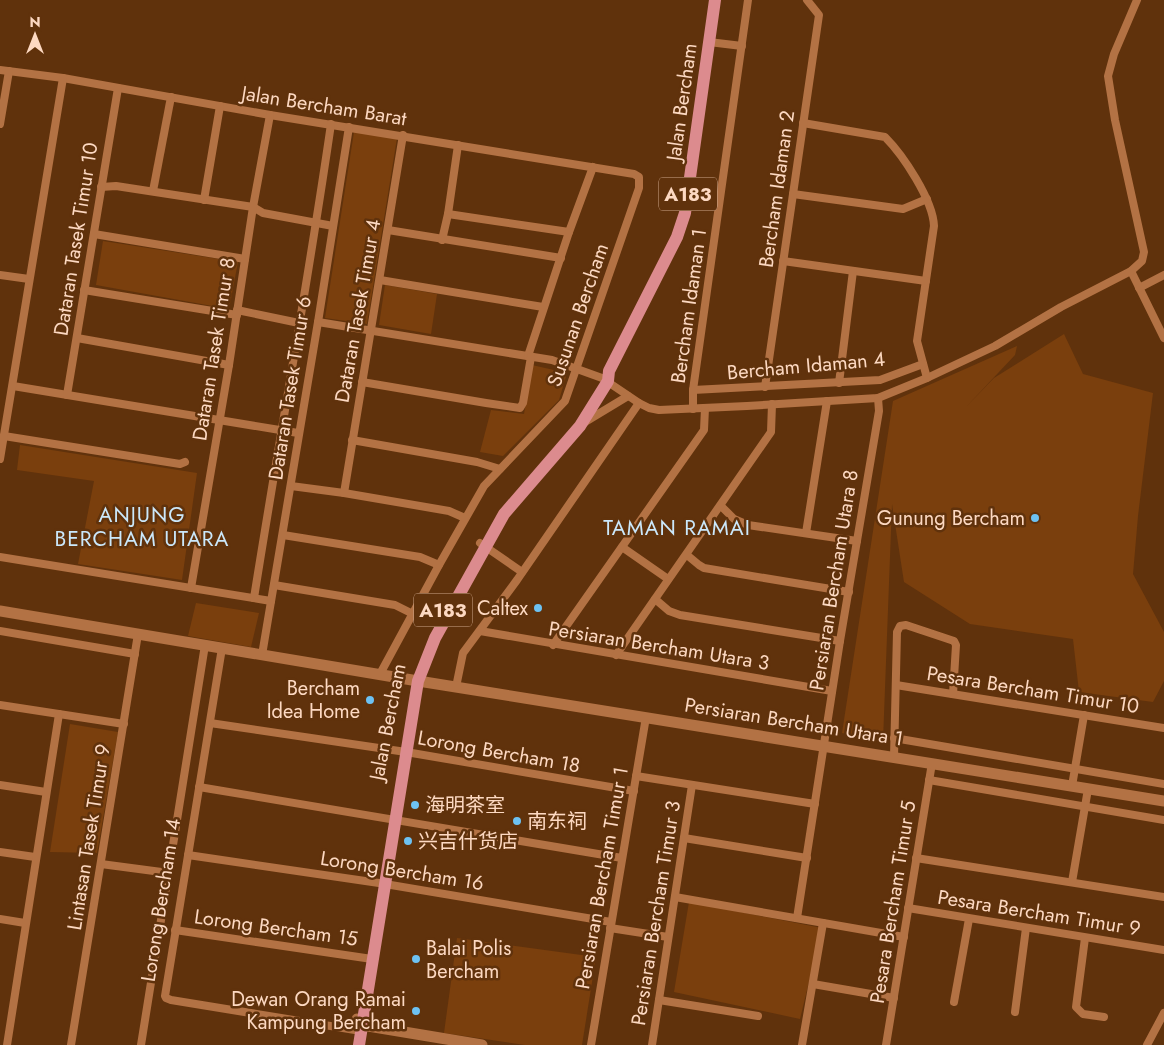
<svg xmlns="http://www.w3.org/2000/svg" width="1164" height="1045" viewBox="0 0 1164 1045" font-family="Jost,'Noto Sans SC',sans-serif">
<style>
.green{fill:#7a3f0d}
.lines{fill:none;stroke-linecap:round;stroke-linejoin:round}
.street{stroke:#b37244;stroke-width:8}
.secondary{stroke:#b37244;stroke-width:11}
.primary{stroke:#dc8b8e;stroke-width:12}
.poi-dot{fill:#6dc2f3;stroke:#60320c;stroke-width:2}
.labels{text-anchor:middle;dominant-baseline:central;stroke-width:5;stroke-linejoin:round;paint-order:stroke}
.shield{fill:#60320c;stroke:#cea78b;stroke-width:1}
.shield-label{font-size:19px;font-weight:bold;fill:#fdd9c2}
.street-label{font-size:20px;fill:#fdd9c2;stroke:#60320c}
.poi-label{font-size:20px;fill:#fdd9c2;stroke:#60320c;text-anchor:end}
.neighbourhood-label{font-size:21px;letter-spacing:1px;fill:#cbe8fb;stroke:#60320c}
</style>
<rect width="100%" height="100%" fill="#60320c"/>
<g class="green">
<path d="M354,132L397,138L367,324L325,318Z"/>
<path d="M103,241L238,262L229,309L96,285Z"/>
<path d="M385,285L437,294L431,334L379,325Z"/>
<path d="M1064,334L1083,374L1153,393L1138,516L1133,574L1164,632V681L1153,702L1079,692L1073,639L970,624L904,582L892,504L883,741L842,733L893,401L1017,346L1015,355L965,408L994,378Z"/>
<path d="M532,365L567,373L559,400L503,456L480,452L491,410L524,414Z"/>
<path d="M20,445L197,473L182,580L78,564L94,481L17,470Z"/>
<path d="M196,603L259,613L251,647L188,636Z"/>
<path d="M70,724L118,732L97,853L50,852Z"/>
<path d="M689,902L822,928L800,1019L674,992Z"/>
<path d="M457,938L596,957L582,1045H525L444,1033Z"/>
</g>
<g class="lines">
<g class="street">
<path d="M709,42L742,46"/>
<path d="M0,70L63,78L270,115L634,174L639,177V188L565,401L484,486L439,565L380,674"/>
<path d="M803,123L885,137C903,155 933,200 934,226L917,341L927,378"/>
<path d="M0,124L9,71"/>
<path d="M101,187L116,186L253,207L263,213L333,226"/>
<path d="M153,191L171,97"/>
<path d="M793,194L903,209L927,199"/>
<path d="M204,200L220,106"/>
<path d="M448,214L569,232"/>
<path d="M388,230L561,258"/>
<path d="M94,234L245,259"/>
<path d="M442,240L448,214L458,145"/>
<path d="M783,261L926,281"/>
<path d="M1131,271L1164,338"/>
<path d="M0,275L29,279"/>
<path d="M380,280L543,307"/>
<path d="M1139,288L1164,275"/>
<path d="M84,290L237,315"/>
<path d="M237,310L299,323"/>
<path d="M318,322L552,360L602,378L639,403L649,408L659,410L747,406L878,398L927,378L995,346L1061,307L1131,271L1142,261L1144,252L1115,120L1108,76L1114,54L1137,0"/>
<path d="M77,338L229,365"/>
<path d="M528,356L569,232L593,167"/>
<path d="M362,382L486,403L520,408L523,403L531,357"/>
<path d="M839,383L853,271"/>
<path d="M13,386L298,433"/>
<path d="M765,387L819,15L807,0"/>
<path d="M693,390L880,380L923,364"/>
<path d="M67,395L118,88"/>
<path d="M693,409V390L748,0"/>
<path d="M585,422L628,396"/>
<path d="M4,436L180,464L185,462"/>
<path d="M352,440L477,462L500,469"/>
<path d="M0,459L63,78"/>
<path d="M291,486L344,493L449,511L465,518"/>
<path d="M344,493L403,135"/>
<path d="M721,506L734,519L748,525L857,541"/>
<path d="M806,533L827,401"/>
<path d="M283,535L420,557L439,565"/>
<path d="M480,543L522,572"/>
<path d="M622,547L668,579"/>
<path d="M687,555L699,565L704,568L849,592"/>
<path d="M0,557L271,601"/>
<path d="M274,585L395,605L413,614"/>
<path d="M191,588L229,365L253,207L270,115"/>
<path d="M254,598C279,440 308,283 331,124"/>
<path d="M655,599L669,611L680,615L840,641"/>
<path d="M0,631L135,654"/>
<path d="M480,631L832,691"/>
<path d="M553,645L704,430L705,408"/>
<path d="M222,648L165,996L166,998L171,1000L355,1030L362,1025"/>
<path d="M262,655L318,322L349,127"/>
<path d="M616,655L771,432L772,404"/>
<path d="M896,685L1164,728"/>
<path d="M456,687L463,653L517,580L639,403"/>
<path d="M0,705L124,724"/>
<path d="M210,723L406,752L634,791"/>
<path d="M894,738L1164,784"/>
<path d="M894,757L897,632L900,626L906,625L954,641L956,645L953,694"/>
<path d="M636,776L815,804"/>
<path d="M929,780L1164,820"/>
<path d="M0,785L46,792"/>
<path d="M1072,786L1084,715"/>
<path d="M199,787L622,858"/>
<path d="M684,838L807,858"/>
<path d="M0,852L35,857"/>
<path d="M188,855L379,883L611,922"/>
<path d="M916,858L1164,897"/>
<path d="M101,864L169,873"/>
<path d="M1072,882L1088,789"/>
<path d="M675,897L904,937"/>
<path d="M908,908L1164,950"/>
<path d="M797,918L840,641L879,411L878,398"/>
<path d="M0,919L25,923"/>
<path d="M610,928L668,937"/>
<path d="M175,930L372,959"/>
<path d="M1085,938L1076,1007L1083,1014L1104,1017"/>
<path d="M813,984L894,998"/>
<path d="M659,1000L758,1016"/>
<path d="M954,1002L969,919"/>
<path d="M1015,1012L1026,928"/>
<path d="M7,1045L59,714"/>
<path d="M71,1045L138,634"/>
<path d="M141,1045L205,645"/>
<path d="M591,1045L646,717"/>
<path d="M652,1045L692,785"/>
<path d="M802,1045L823,923"/>
<path d="M886,1045L932,763"/>
<path d="M1147,1045L1164,1013"/>
</g>
<g class="secondary">
<path d="M0,611L412,680L1164,801"/>
<path d="M357,1019L360,1024L362,1025L482,1045"/>
</g>
<path class="primary" d="M359,1045L418,681L435,638L504,514L580,426L608,381L609,371L677,237L685,213L715,0"/>
</g>
<g class="poi-dot">
<circle cx="1035" cy="518" r="5"/>
<circle cx="538" cy="608" r="5"/>
<circle cx="370" cy="700" r="5"/>
<circle cx="415" cy="805" r="5"/>
<circle cx="517" cy="821" r="5"/>
<circle cx="408" cy="841" r="5"/>
<circle cx="416" cy="959" r="5"/>
<circle cx="416" cy="1011" r="5"/>
</g>
<g class="labels">
<g class="shield">
<rect x="659" y="177.5" width="58" height="33" rx="4"/>
<rect x="414" y="593.5" width="58" height="33" rx="4"/>
</g>
<g class="shield-label">
<text x="688" y="194">A183</text>
<text x="443" y="610">A183</text>
</g>
<g class="street-label">
<text transform="translate(682 102) rotate(-82)">Jalan Bercham</text>
<text transform="translate(324 106) rotate(9)">Jalan Bercham Barat</text>
<text transform="translate(777 189) rotate(-82)">Bercham Idaman 2</text>
<text transform="translate(76 239) rotate(-81)">Dataran Tasek Timur 10</text>
<text transform="translate(689 306) rotate(-82)">Bercham Idaman 1</text>
<text transform="translate(358 311) rotate(-80)">Dataran Tasek Timur 4</text>
<text transform="translate(578 315) rotate(-71)">Susunan Bercham</text>
<text transform="translate(214 349) rotate(-81)">Dataran Tasek Timur 8</text>
<text transform="translate(806 366) rotate(-5)">Bercham Idaman 4</text>
<text transform="translate(290 388) rotate(-81)">Dataran Tasek Timur 6</text>
<text transform="translate(834 580) rotate(-81)">Persiaran Bercham Utara 8</text>
<text transform="translate(659 646) rotate(9)">Persiaran Bercham Utara 3</text>
<text transform="translate(1033 690) rotate(9)">Pesara Bercham Timur 10</text>
<text transform="translate(388 722) rotate(-79)">Jalan Bercham</text>
<text transform="translate(794 722) rotate(9)">Persiaran Bercham Utara 1</text>
<text transform="translate(499 752) rotate(10)">Lorong Bercham 18</text>
<text transform="translate(89 837) rotate(-81)">Lintasan Tasek Timur 9</text>
<text transform="translate(402 871) rotate(9)">Lorong Bercham 16</text>
<text transform="translate(602 878) rotate(-80)">Persiaran Bercham Timur 1</text>
<text transform="translate(161 900) rotate(-81)">Lorong Bercham 14</text>
<text transform="translate(893 902) rotate(-81)">Pesara Bercham Timur 5</text>
<text transform="translate(656 913) rotate(-81)">Persiaran Bercham Timur 3</text>
<text transform="translate(1039 913) rotate(9)">Pesara Bercham Timur 9</text>
<text transform="translate(276 928) rotate(8)">Lorong Bercham 15</text>
</g>
<g class="poi-label">
<text x="1025" y="518">Gunung Bercham</text>
<text x="528" y="608">Caltex</text>
<text x="360" y="688">Bercham<tspan x="360" dy="23">Idea Home</tspan></text>
<text x="425" y="805" text-anchor="start">海明茶室</text>
<text x="527" y="821" text-anchor="start">南东祠</text>
<text x="418" y="841" text-anchor="start">兴吉什货店</text>
<text x="426" y="948" text-anchor="start">Balai Polis<tspan x="426" dy="23">Bercham</tspan></text>
<text x="406" y="999">Dewan Orang Ramai<tspan x="406" dy="23">Kampung Bercham</tspan></text>
</g>
<g class="neighbourhood-label">
<text x="142" y="515">ANJUNG<tspan x="142" dy="24">BERCHAM UTARA</tspan></text>
<text x="677" y="528">TAMAN RAMAI</text>
</g>
</g>
<g transform="translate(35 35)" stroke="#60320c" stroke-width="4" paint-order="stroke">
<path d="M0-4L9 19L0 12L-9 19Z" fill="#fdd9c2"/>
<text y="-8" font-size="14" font-weight="bold" text-anchor="middle" fill="#fdd9c2">N</text>
</g>
</svg>
